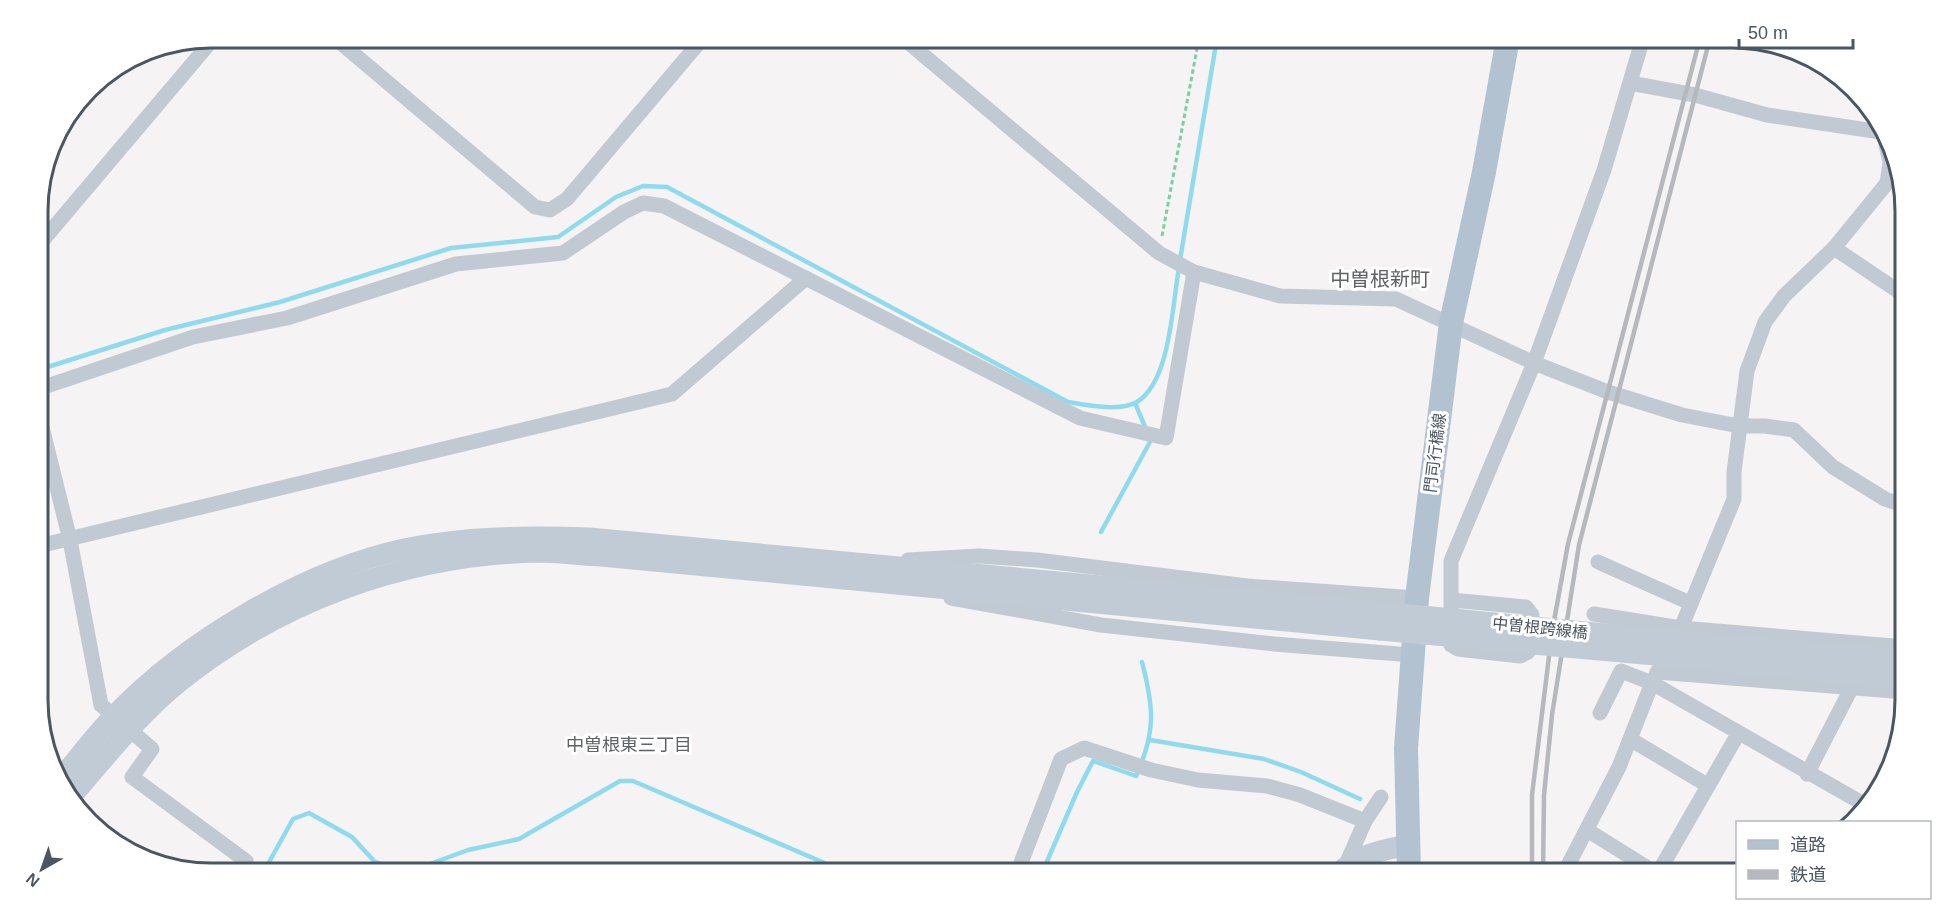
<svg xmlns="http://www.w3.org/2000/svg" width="1943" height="911" viewBox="0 0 1943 911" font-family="Arial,'Noto Sans JP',sans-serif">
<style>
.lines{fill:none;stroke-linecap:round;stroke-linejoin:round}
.stream{stroke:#90daee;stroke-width:4.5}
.path{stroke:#7ad0a6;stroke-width:3;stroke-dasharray:4.5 3;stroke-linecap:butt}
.street{stroke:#c1cad2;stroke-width:15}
.secondary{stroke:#c1cbd6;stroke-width:21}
.primary{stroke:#b3c2d1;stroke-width:24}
.rail{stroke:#b5b8bd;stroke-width:4.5}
.secondary-bridge{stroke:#c1cbd6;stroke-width:21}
.labels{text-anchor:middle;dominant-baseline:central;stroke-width:6;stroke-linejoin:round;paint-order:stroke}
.street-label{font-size:16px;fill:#4a5661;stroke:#fff}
.neighbourhood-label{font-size:18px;fill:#5f6368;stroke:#fff}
.quarter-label{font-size:20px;fill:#5f6368;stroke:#fff}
.rim{fill:none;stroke:#4a5661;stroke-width:3}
</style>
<rect width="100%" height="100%" fill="#f5f3f3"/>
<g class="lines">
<g class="stream">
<path d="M1180,260L1217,38"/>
<path d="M38,370L165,330L280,302L451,248L558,237L616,197L643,186L667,187L1068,402C1086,405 1120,412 1137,402C1171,380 1172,305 1179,268"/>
<path d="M1135,403L1146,429"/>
<path d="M1101,532L1151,440L1150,437"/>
<path d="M1150,740L1264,759L1301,772L1360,799"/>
<path d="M263,873L293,819L309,813L352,837L375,862L397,869L430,864L468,850L519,839L620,781H633L848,873"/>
<path d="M1042,873L1077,792L1093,761L1136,776C1156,732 1154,708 1142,662"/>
</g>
<path class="path" d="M1162,236L1199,38"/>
<g class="street">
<path d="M335,38L535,207L550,210L567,199L703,38"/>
<path d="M903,38L1159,253L1194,272L1280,296L1396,299L1534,363L1608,392L1682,415L1739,426H1765L1794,430L1833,467L1885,499L1905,506"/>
<path d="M1630,83L1695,95L1767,115L1881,132"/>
<path d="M38,246L214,38"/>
<path d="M1834,248L1904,295"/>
<path d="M38,389L193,337L287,318L456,264L563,253L624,212L643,203L664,206L1080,418L1166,438L1194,272"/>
<path d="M38,411L70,540L101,705L152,749L132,777L246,861L244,873"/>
<path d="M39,546L672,394L806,278"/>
<path d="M908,560L979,556L1037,560L1247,586L1417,598"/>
<path d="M1598,562L1690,603"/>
<path d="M951,598L1101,625L1274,644L1412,655"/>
<path d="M1451,600L1526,607L1532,615L1528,652L1520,656L1458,649L1451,645V561L1534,363L1604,170L1643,38"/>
<path d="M1594,614L1681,628L1905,647"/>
<path d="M1657,672L1905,692"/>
<path d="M1630,739L1707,785"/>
<path d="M1807,774L1852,687"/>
<path d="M1862,803L1652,683L1681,628L1734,499V472L1747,371L1765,322L1784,296L1834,248L1887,183L1890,162L1886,145"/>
<path d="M1587,830L1656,873"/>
<path d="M1345,867L1365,821"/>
<path d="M1017,873L1061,759L1084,748L1151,770L1198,780L1267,786L1300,795L1365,821L1381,797"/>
<path d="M1564,873L1619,767L1652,683L1621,671L1600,713"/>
<path d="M1658,873L1738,734"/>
</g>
<g class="secondary">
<path d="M1700,643L1905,660"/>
<path d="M1699,659L1905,680"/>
<path d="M62,777C79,757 96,734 115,715C186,641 303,571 404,549C465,536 527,536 589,538L1380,612"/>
<path d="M70,798C105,758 138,715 179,682C281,600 407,555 537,552C558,552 580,555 601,556L1380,630"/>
<path d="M1339,873C1355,855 1384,850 1407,845"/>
</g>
<path class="primary" d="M1409,873L1406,748L1417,598L1451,323L1484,172L1508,38"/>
<g class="rail">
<path d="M1532,873V795L1552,632L1568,544L1700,38"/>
<path d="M1543,873L1544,795L1552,715L1579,545L1710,38"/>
</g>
<g class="secondary-bridge">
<path d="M1380,612L1700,643"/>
<path d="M1380,630L1699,659"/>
</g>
</g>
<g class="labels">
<g class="street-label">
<text transform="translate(1435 453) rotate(-83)">門司行橋線</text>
<text transform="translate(1540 628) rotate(6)">中曽根跨線橋</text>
</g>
<g class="neighbourhood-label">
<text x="629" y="745">中曽根東三丁目</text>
</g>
<g class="quarter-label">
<text x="1380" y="279">中曽根新町</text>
</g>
</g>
<path d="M0 0H1943V911H0ZM211 48H1732A163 163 0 0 1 1895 211V700A163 163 0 0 1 1732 863H211A163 163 0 0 1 48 700V211A163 163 0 0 1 211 48Z" fill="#fff" fill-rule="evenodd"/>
<path class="rim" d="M211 48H1732A163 163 0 0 1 1895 211V700A163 163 0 0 1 1732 863H211A163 163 0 0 1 48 700V211A163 163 0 0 1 211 48Z"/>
<rect x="1736" y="821" width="195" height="78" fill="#ffffff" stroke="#b7bbc0" stroke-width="1.5"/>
<rect x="1748" y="840" width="30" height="9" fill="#b3c2d1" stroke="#b7bbc0" stroke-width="1.5"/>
<text x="1790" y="851" font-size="18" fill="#4a5661">道路</text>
<rect x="1748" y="870" width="30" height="9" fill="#b5b8bd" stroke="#b7bbc0" stroke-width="1.5"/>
<text x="1790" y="881" font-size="18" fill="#4a5661">鉄道</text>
<g transform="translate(42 869) rotate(220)" stroke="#ffffff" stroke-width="4.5" paint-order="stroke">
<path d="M0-4.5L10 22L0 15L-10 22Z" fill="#4a5661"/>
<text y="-9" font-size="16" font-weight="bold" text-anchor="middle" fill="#4a5661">N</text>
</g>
<path d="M1739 39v9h114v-9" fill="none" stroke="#4a5661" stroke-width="3"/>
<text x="1748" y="39" font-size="18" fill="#4a5661" stroke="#ffffff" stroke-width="4.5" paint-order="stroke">50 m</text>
</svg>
